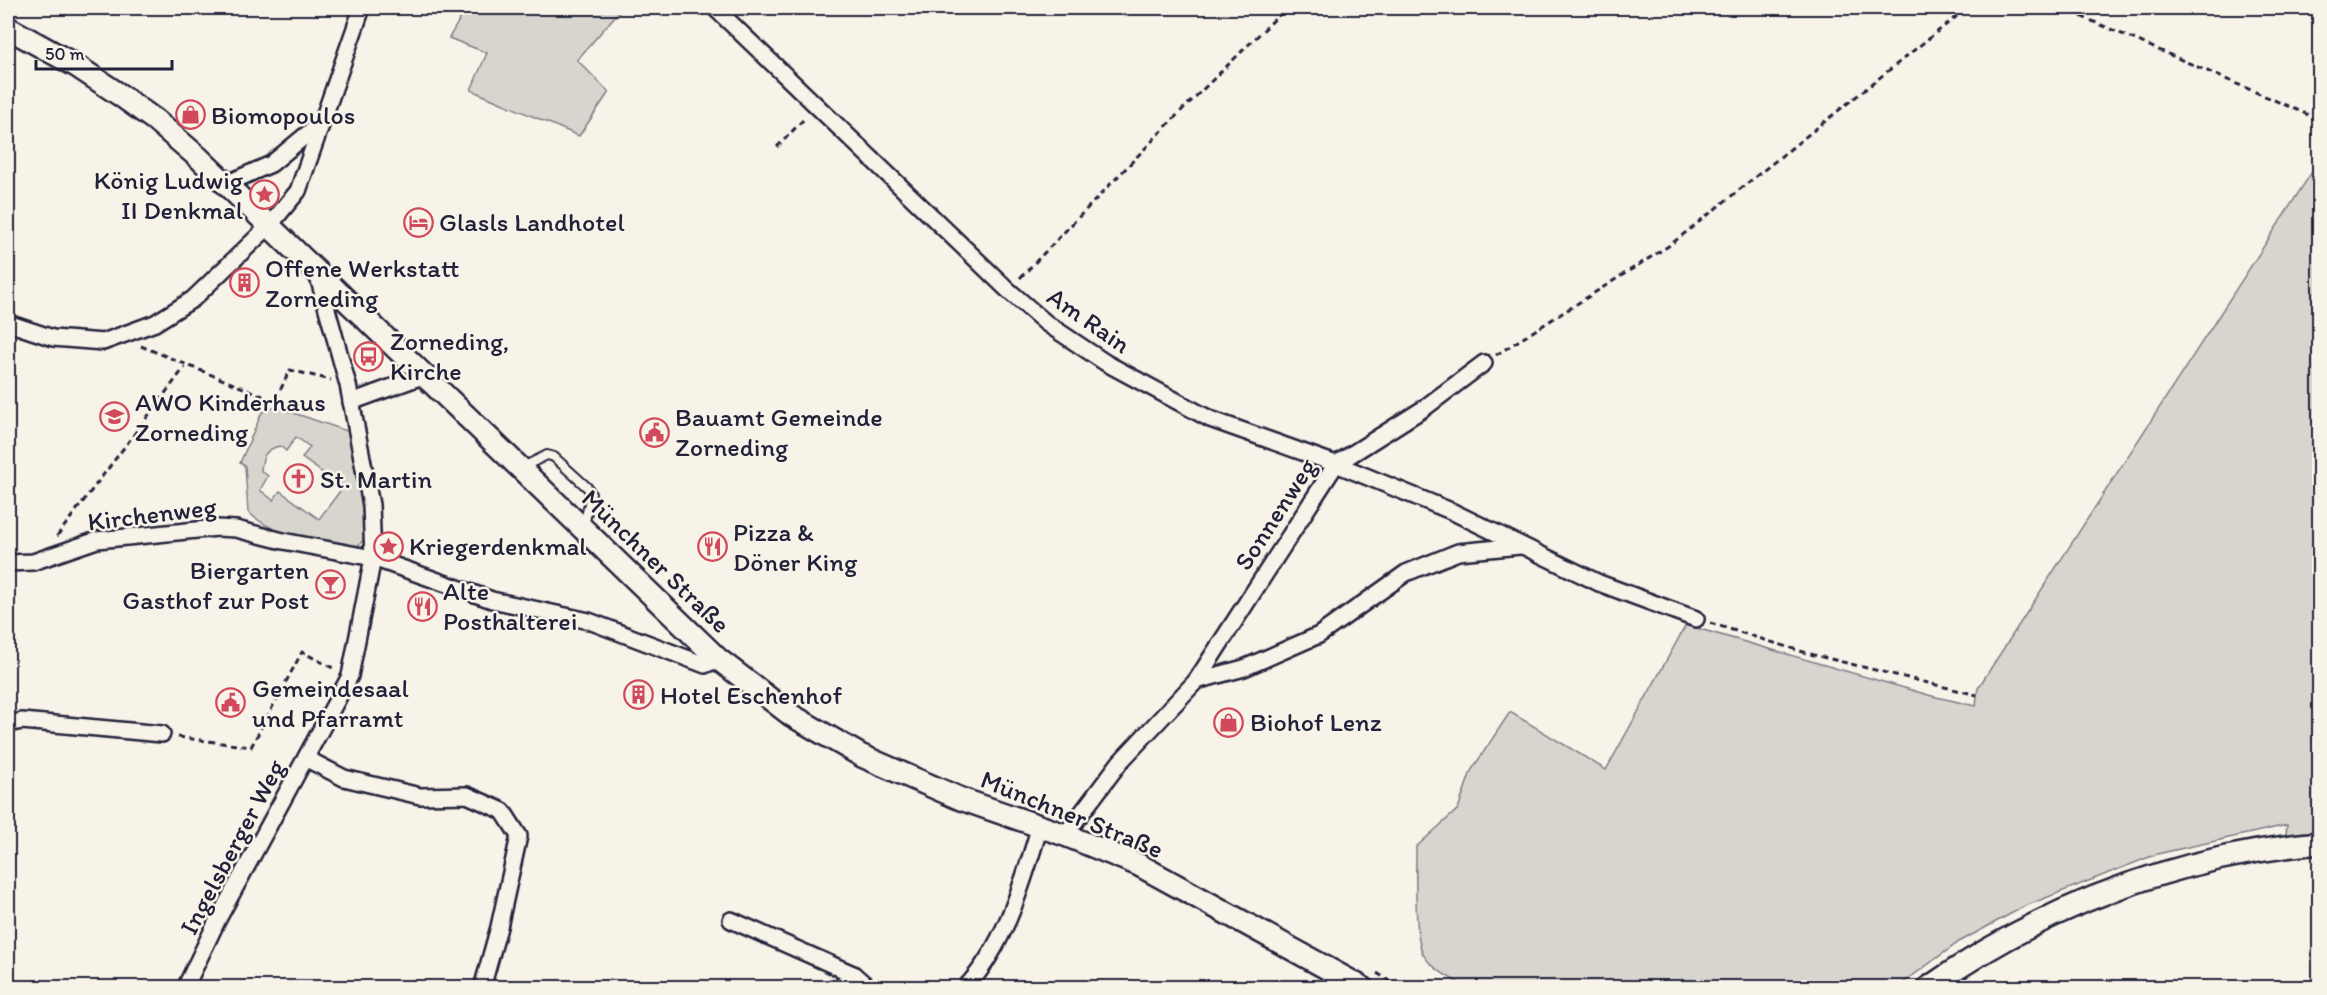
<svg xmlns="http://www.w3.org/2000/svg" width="2327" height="995" viewBox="0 0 2327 995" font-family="Itim,sans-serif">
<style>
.green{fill:#d8d5cf;stroke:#7d7c85;stroke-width:1.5;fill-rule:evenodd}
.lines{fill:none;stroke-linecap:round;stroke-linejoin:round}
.lane-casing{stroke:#22223b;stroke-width:12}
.street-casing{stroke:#22223b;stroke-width:20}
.secondary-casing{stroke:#22223b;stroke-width:26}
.path{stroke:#22223b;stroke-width:3;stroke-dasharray:6 4.5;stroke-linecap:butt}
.lane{stroke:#f7f3e8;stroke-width:8}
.street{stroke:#f7f3e8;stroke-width:15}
.secondary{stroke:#f7f3e8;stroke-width:21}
.labels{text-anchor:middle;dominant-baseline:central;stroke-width:5;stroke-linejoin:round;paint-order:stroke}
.poi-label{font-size:26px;fill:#22223b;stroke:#f7f3e8;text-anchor:start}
.street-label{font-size:26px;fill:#22223b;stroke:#f7f3e8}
</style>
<rect width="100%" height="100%" fill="#f7f3e8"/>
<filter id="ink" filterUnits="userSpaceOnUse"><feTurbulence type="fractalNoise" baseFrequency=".0167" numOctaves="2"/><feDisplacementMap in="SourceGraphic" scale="12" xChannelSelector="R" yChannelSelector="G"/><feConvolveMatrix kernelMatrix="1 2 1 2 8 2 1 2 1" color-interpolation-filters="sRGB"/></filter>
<g filter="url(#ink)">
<g class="green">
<path d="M466,8H622L577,60L609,92L579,136L471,90L487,53L449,38Z"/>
<path d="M2319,161V831L2286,834L2287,825L2157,854L2025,906L1959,942L1897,987L1468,988C1453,979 1432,970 1423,954C1414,937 1416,870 1416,847L1458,809L1471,771L1510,712L1606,770L1686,625L1932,696L1976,706L1978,688Z"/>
<path d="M276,407L350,432C354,455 371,520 363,540C360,546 354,548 348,550C314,541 275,537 248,512L245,466L240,463L262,412ZM296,437L310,447L302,458L333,480L336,478L343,487L319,519L280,491L273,500L260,490L268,476L261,471C262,457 265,449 280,446L286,451Z"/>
</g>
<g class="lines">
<defs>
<path id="lane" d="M523,467L547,455L554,457L588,488L591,494L584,526"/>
<g id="street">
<path d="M715,8L1008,290L1046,323L1106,363L1210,419L1336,464L1451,511L1599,583L1696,619"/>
<path d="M226,184L271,164L323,121"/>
<path d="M8,323L53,338L103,342L155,323L193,299L269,226L298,191L362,8"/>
<path d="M351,402L425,375"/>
<path d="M8,563L33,562L97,540L217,528L236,529L283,541L373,558L492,600L589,621L705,665L718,659"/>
<path d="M1196,681L1244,668L1319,635L1406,573L1458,552L1520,546"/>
<path d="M8,724L22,721L162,734"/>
<path d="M307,759L344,778L420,796L467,795L503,811L519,836L499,927L482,988"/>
<path d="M1065,835L1120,762L1196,681L1336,464L1423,409L1484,363"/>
<path d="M731,920L853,974L869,988"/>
<path d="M185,988L217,921L350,676L373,558L371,505L348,385L317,273"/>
<path d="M840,988L853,974"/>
<path d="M965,988C1006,945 1023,881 1040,826"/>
</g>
<g id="secondary">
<path d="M8,28L75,65L120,95L155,120L199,158L718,659L791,715L862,756L961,799L1065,835L1139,865L1363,988"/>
<path d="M1928,988C2045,906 2177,856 2320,843"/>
</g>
</defs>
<use href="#lane" class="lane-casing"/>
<use href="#street" class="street-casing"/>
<use href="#secondary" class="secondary-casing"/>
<g class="path">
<path d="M2062,8L2320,120"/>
<path d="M746,16L752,8"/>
<path d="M777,147L805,118"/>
<path d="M1020,278L1182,110L1286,8"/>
<path d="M141,346L275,401L290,370L331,380"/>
<path d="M1496,355L1670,245L1967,8"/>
<path d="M57,536L185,367"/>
<path d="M1710,623L1810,654L1977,695"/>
<path d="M178,737L251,747L302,652L335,669"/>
<path d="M1377,973L1401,988"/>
</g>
<use href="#lane" class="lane"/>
<use href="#street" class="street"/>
<use href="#secondary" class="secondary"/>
</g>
</g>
<defs>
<symbol id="shop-ring" viewBox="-11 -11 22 22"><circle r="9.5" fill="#f7f3e8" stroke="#d1495b" stroke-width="1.5"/><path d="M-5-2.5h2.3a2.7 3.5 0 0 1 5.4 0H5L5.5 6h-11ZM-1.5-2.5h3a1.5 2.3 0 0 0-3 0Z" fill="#d1495b"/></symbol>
<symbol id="sight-ring" viewBox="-11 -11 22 22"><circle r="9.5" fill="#f7f3e8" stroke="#d1495b" stroke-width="1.5"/><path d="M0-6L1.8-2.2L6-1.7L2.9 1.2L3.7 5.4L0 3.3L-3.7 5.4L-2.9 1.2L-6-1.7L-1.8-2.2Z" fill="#d1495b"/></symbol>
<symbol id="hotel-ring" viewBox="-11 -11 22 22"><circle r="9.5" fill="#f7f3e8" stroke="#d1495b" stroke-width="1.5"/><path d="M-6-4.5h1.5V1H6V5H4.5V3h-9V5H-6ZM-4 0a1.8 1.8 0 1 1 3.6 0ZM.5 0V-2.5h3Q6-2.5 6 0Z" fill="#d1495b"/></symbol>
<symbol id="building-ring" viewBox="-11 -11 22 22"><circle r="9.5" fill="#f7f3e8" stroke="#d1495b" stroke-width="1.5"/><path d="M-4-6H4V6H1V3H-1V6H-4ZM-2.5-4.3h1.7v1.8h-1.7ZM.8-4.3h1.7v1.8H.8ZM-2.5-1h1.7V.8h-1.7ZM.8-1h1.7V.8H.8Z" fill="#d1495b"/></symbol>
<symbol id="bus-ring" viewBox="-11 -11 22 22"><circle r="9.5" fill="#f7f3e8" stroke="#d1495b" stroke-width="1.5"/><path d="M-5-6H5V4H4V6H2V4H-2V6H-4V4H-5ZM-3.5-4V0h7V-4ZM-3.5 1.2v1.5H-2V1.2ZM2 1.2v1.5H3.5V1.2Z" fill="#d1495b"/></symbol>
<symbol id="school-ring" viewBox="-11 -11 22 22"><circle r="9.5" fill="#f7f3e8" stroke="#d1495b" stroke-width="1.5"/><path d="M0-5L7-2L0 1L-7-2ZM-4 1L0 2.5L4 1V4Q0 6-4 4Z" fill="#d1495b"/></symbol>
<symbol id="civic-ring" viewBox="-11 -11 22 22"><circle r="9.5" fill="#f7f3e8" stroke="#d1495b" stroke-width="1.5"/><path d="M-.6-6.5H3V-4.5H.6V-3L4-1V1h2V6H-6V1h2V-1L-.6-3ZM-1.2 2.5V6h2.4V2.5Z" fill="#d1495b"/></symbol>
<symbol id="church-ring" viewBox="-11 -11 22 22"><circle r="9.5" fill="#f7f3e8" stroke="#d1495b" stroke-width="1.5"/><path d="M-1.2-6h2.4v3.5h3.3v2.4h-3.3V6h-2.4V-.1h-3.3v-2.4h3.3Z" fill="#d1495b"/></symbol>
<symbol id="restaurant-ring" viewBox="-11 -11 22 22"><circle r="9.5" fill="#f7f3e8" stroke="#d1495b" stroke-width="1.5"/><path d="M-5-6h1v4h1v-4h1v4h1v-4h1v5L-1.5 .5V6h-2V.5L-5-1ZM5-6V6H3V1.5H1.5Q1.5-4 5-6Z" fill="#d1495b"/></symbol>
<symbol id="bar-ring" viewBox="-11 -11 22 22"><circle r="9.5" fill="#f7f3e8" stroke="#d1495b" stroke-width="1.5"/><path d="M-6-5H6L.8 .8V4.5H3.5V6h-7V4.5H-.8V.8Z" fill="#d1495b"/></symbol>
</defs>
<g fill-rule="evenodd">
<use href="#shop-ring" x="174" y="98" width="33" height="33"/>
<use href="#sight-ring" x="248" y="178" width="33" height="33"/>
<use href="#hotel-ring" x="402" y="206" width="33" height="33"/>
<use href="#building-ring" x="228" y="266" width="33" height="33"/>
<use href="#bus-ring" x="352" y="340" width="33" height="33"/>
<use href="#school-ring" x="98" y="400" width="33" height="33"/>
<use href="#civic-ring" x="638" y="416" width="33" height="33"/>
<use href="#church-ring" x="282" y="462" width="33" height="33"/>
<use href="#sight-ring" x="372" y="530" width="33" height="33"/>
<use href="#restaurant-ring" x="696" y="530" width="33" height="33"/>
<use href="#bar-ring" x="314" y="568" width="33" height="33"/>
<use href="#restaurant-ring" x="406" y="590" width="33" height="33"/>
<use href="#building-ring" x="622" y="678" width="33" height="33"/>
<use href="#civic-ring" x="214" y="686" width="33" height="33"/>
<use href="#shop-ring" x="1212" y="706" width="33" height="33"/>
</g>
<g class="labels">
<g class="poi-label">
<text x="211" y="115">Biomopoulos</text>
<text x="243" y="180" text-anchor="end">König Ludwig<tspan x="243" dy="30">II Denkmal</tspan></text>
<text x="439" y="222">Glasls Landhotel</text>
<text x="265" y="268">Offene Werkstatt<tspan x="265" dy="30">Zorneding</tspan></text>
<text x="390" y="341">Zorneding,<tspan x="390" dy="30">Kirche</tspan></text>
<text x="135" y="402">AWO Kinderhaus<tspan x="135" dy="30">Zorneding</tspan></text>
<text x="675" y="417">Bauamt Gemeinde<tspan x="675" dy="30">Zorneding</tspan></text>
<text x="320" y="479">St. Martin</text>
<text x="733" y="532">Pizza &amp;<tspan x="733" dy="30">Döner King</tspan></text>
<text x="409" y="546">Kriegerdenkmal</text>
<text x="309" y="570" text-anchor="end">Biergarten<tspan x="309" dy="30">Gasthof zur Post</tspan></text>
<text x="443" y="591">Alte<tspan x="443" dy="30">Posthalterei</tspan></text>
<text x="252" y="688">Gemeindesaal<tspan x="252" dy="30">und Pfarramt</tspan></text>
<text x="660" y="695">Hotel Eschenhof</text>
<text x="1250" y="722">Biohof Lenz</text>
</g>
<g class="street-label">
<text transform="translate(1089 320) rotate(35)">Am Rain</text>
<text transform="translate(152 514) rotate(-7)">Kirchenweg</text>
<text transform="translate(1275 514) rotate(-57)">Sonnenweg</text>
<text transform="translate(656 561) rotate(44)">Münchner Straße</text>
<text transform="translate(1072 814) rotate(22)">Münchner Straße</text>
<text transform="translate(232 847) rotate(-62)">Ingelsberger Weg</text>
</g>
</g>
<rect width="2327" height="995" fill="none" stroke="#f7f3e8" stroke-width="30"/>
<rect x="15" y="15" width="2297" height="965" fill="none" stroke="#22223b" stroke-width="2" filter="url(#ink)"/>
<path d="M36 60v9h136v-9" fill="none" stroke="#22223b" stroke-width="3"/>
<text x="45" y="60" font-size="18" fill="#22223b" stroke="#f7f3e8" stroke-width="4.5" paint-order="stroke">50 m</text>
</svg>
